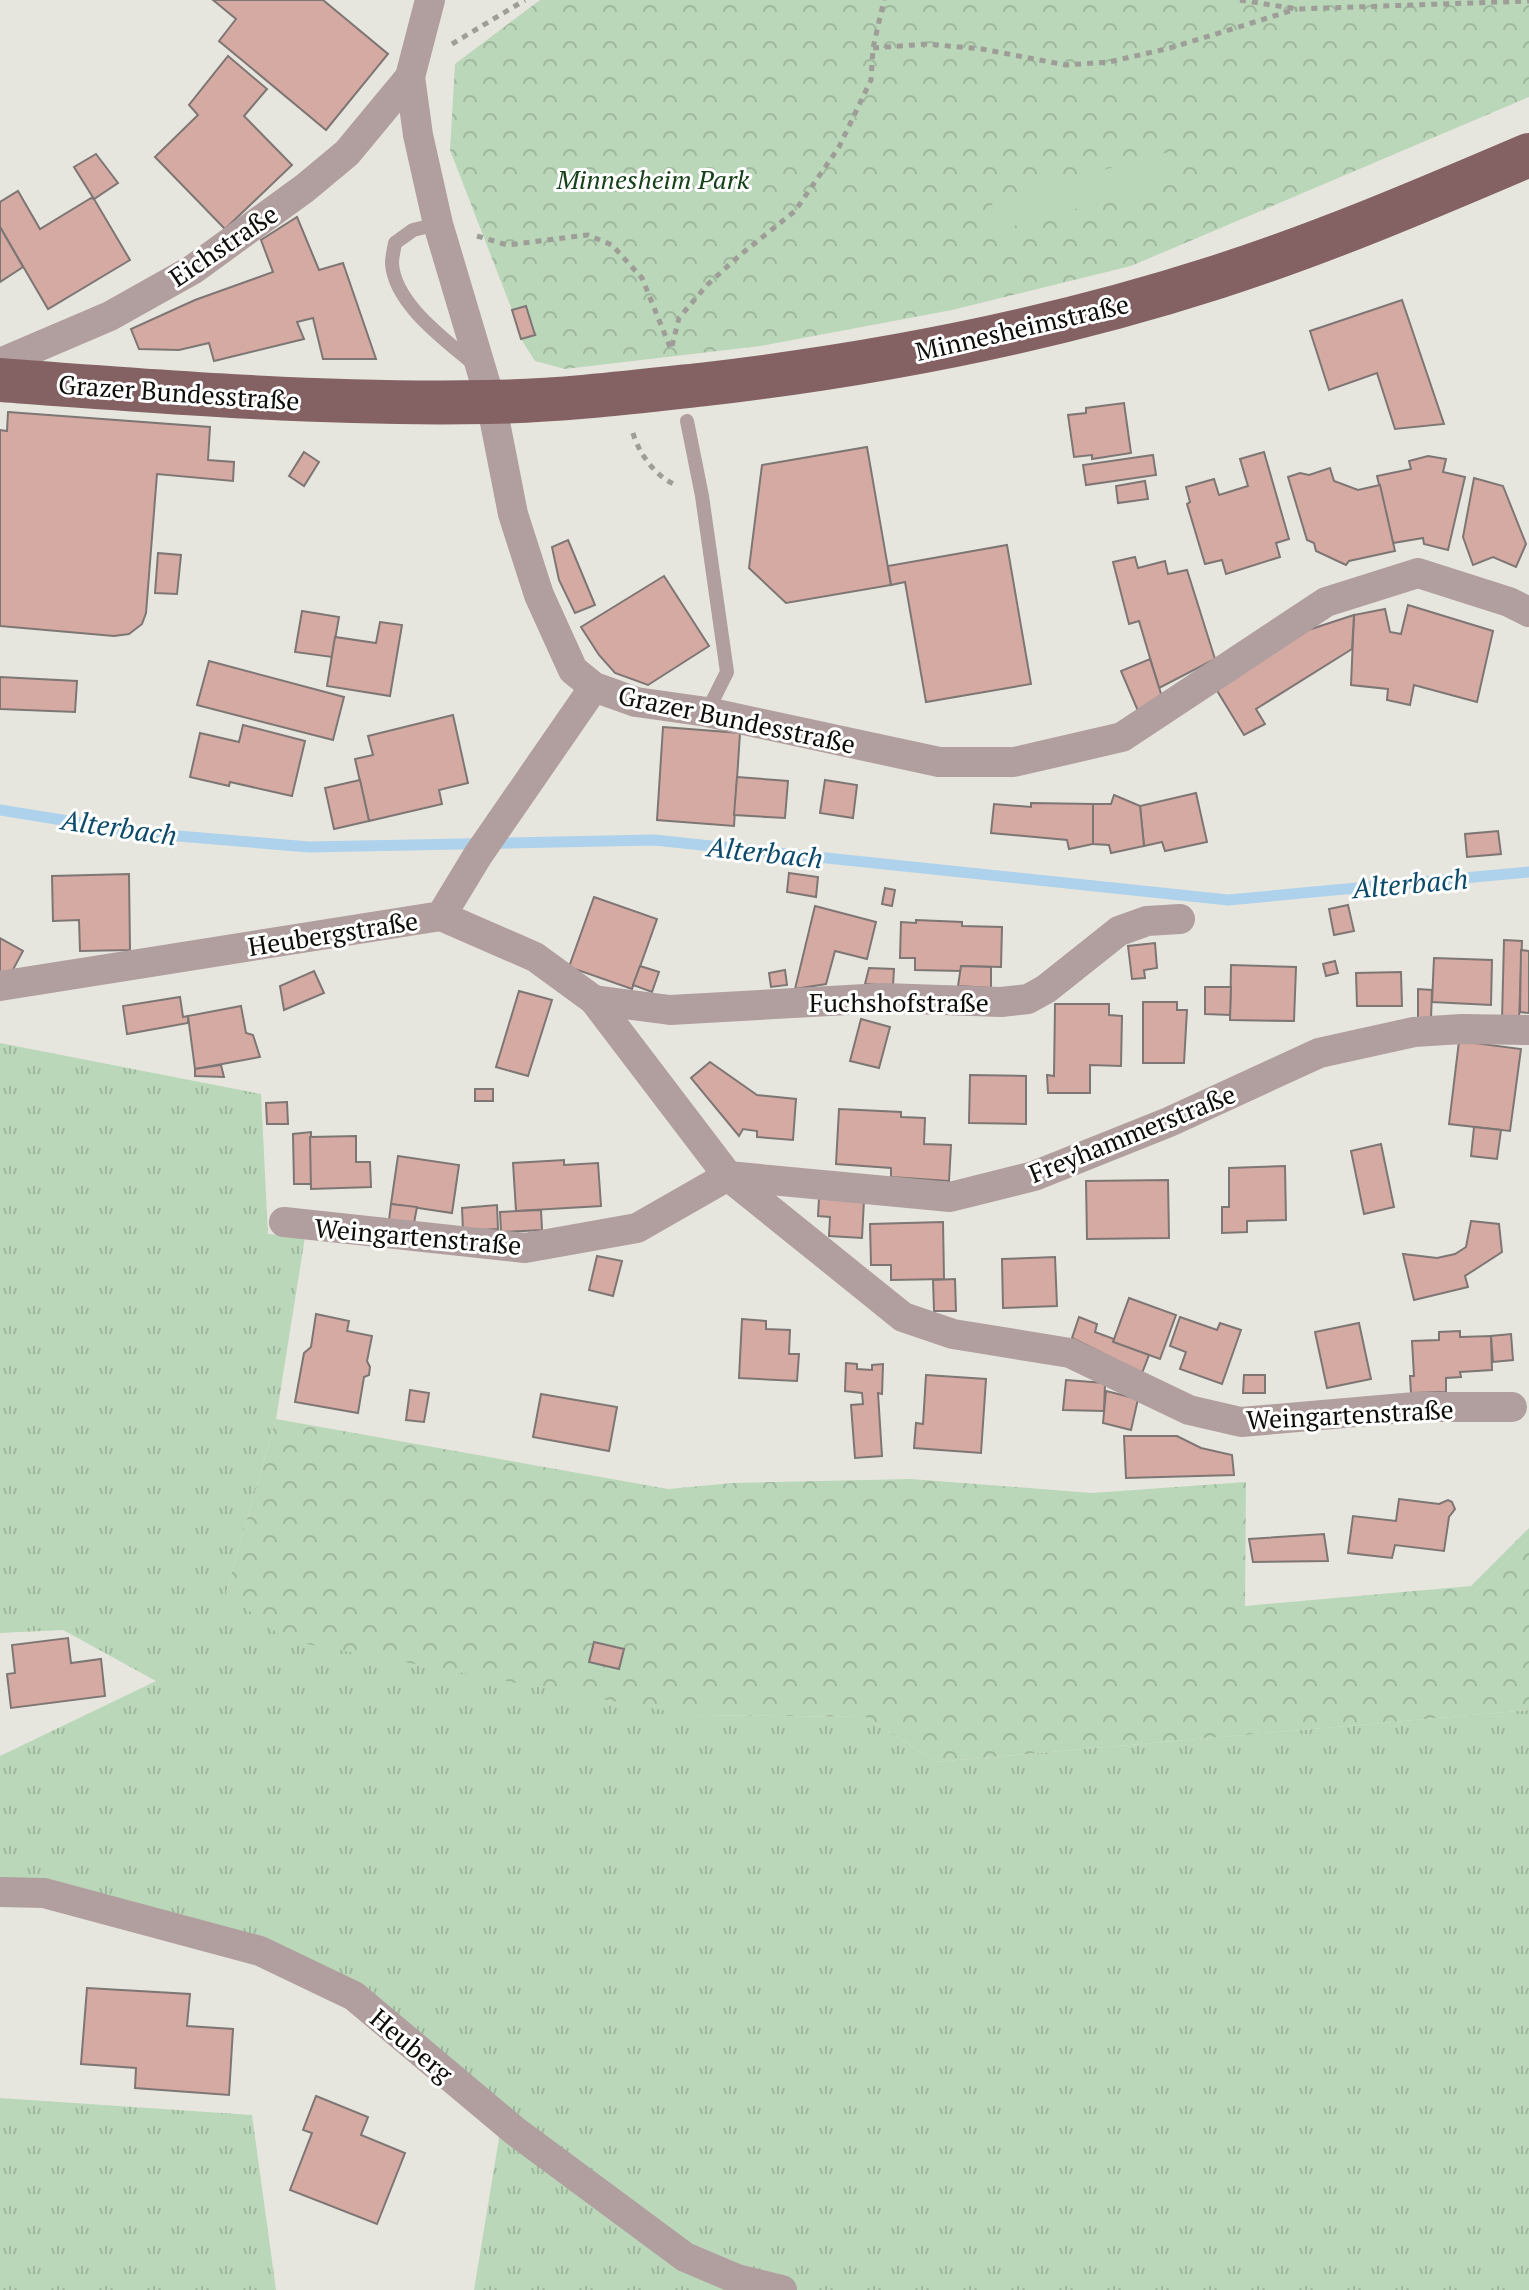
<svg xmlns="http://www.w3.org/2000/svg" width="1529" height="2290" viewBox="0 0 1529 2290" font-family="'PT Serif',serif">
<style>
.grass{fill:url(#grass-tufts)}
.forest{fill:url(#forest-crowns)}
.pitch{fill:#bad7b9}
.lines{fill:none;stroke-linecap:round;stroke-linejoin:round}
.stream{stroke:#aed2eb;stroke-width:11}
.building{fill:#d5aaa3;stroke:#7e7674;stroke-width:2}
.path{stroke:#9e9d97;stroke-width:5;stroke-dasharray:6 6;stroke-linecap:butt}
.service{stroke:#b19e9e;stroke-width:14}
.minor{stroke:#b19e9e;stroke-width:30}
.primary{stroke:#846264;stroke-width:44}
.labels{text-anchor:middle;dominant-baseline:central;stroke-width:6;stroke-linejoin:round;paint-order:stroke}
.park-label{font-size:26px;font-style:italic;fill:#174119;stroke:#fff}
.street-label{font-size:26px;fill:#0e0d0a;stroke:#fff}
.water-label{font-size:28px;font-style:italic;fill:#0b4a6b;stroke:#fff}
</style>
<defs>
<pattern id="grass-tufts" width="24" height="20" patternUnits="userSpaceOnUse" patternTransform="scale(2)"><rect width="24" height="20" fill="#bad7b9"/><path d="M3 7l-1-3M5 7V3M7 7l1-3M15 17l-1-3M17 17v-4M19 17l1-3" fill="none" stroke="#9fb79e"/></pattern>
<pattern id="forest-crowns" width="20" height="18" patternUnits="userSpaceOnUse" patternTransform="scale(2)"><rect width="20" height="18" fill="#bad7b9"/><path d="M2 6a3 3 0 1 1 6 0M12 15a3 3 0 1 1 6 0" fill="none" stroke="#9fb79e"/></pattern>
</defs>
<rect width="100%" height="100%" fill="#e7e6de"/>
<g class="grass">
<path d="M0,1043L261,1094L268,1234L305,1237L276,1419L226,1593L688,1715L866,1717L936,1762L1529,1710V2290H474L504,2108L365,1995L0,1882V1756L156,1681L63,1630L0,1633Z"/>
<path d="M0,2098L252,2115L276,2290H0Z"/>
</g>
<g class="forest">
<path d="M540,0H1529V97L1131,266L952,310L760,346L565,369L535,361L521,339L535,335L527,307L512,310L450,150L455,64Z"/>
<path d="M276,1419L668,1489L733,1483L911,1479L1092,1493L1246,1482L1245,1606L1471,1586L1529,1528V1710L936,1762L866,1717L688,1715L286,1640L226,1593Z"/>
</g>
<path class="pitch" d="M1166,153L1174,182L999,230L991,200Z"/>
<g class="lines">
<path class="stream" d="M0,810L142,833L309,847L654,840L1228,900L1529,872"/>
</g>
<g class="building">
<path d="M213,0H323L388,54L326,130L219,41L236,19Z"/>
<path d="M228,56L267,89L244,116L292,165L225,229L155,157L198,115L189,105Z"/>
<path d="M96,154L118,183L94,199L74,167Z"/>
<path d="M18,191L40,229L91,198L94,199L130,260L48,309L0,227V202Z"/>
<path d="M297,217L319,270L343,263L376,359H323L313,318L297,322L304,339L214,361L209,343L179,350L139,349L131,329L195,300L273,272L261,240Z"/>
<path d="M0,227L23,267L0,282Z"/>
<path d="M1402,300L1444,424L1395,429L1377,373L1329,390L1310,331Z"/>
<path d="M526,306L535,335L521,339L512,310Z"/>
<path d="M1124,403L1131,453L1092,459V455L1074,457L1068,415L1086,413V408Z"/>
<path d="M8,412L210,427L208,460L234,462L233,481L157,474L146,613L142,624L129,634L114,636L0,626V430L7,431Z"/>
<path d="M867,447L891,585L786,603L749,568L762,465Z"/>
<path d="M304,452L319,462L304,486L289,476Z"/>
<path d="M1264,452L1289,539L1276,543L1280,557L1226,574L1222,560L1205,564L1187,504L1190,502L1186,487L1214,479L1219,495L1248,486L1240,459Z"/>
<path d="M1153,455L1156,475L1086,485L1083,465Z"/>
<path d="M1428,456L1446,459L1443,472L1465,477L1448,550L1424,544L1423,538L1393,543L1377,476L1411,469L1409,461Z"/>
<path d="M1330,468L1334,481L1358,490L1380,485L1395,551L1349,561L1346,565L1316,551L1314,543L1307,540L1288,477L1300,473L1309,475Z"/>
<path d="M1474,478L1503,486L1526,544L1516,567L1493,557L1473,565L1463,537Z"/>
<path d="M1145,481L1148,499L1118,503L1116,486Z"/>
<path d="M568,540L595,605L575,613L559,580L552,547Z"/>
<path d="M1007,545L1031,684L926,702L905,582L891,585L888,566Z"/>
<path d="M158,553L181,555L177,594L155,593Z"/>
<path d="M1135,557L1138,568L1165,561L1168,574L1187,570L1215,659L1159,688L1139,621L1129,624L1113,562Z"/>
<path d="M664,576L709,646L648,685L615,673L599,655L581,627Z"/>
<path d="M1408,605L1493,631L1477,702L1414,685L1410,705L1387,700L1388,689L1351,685L1354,615L1385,609L1390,632L1401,634Z"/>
<path d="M302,611L339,617L332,657L295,652Z"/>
<path d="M1354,615L1352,649L1256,709L1265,724L1244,735L1213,684L1296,634Z"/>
<path d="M380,622L402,625L390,696L327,686L335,637L376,643Z"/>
<path d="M1150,659L1163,700L1138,711L1121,671Z"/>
<path d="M209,661L344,697L333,740L197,705Z"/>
<path d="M0,677L77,681L75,712L0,709Z"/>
<path d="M453,715L468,783L439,790L442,804L369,821L355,759L373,755L368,736Z"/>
<path d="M243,725L305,741L292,796L230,782L229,786L190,777L200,733L239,742Z"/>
<path d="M663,727L740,733L734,826L657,820Z"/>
<path d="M737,777L788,781L785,818L734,815Z"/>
<path d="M360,780L369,821L334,829L325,788Z"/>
<path d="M825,780L857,785L853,818L820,813Z"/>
<path d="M1196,793L1207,842L1165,851L1162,842L1144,846L1140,806Z"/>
<path d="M1114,795L1140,806L1144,846L1111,853L1109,845L1093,844V804H1111Z"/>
<path d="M1031,803L1093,804V844L1069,849L1067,840L991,833L994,804L1031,807Z"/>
<path d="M1498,831L1501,854L1467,857L1465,834Z"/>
<path d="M789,873L818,877L816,897L787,892Z"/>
<path d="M129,874L130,950L80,951L79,920L53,921L52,876Z"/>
<path d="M885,888L895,890L892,906L882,904Z"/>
<path d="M594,897L657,919L632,989L569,967Z"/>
<path d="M1348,905L1354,931L1334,935L1329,909Z"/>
<path d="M815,906L876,922L867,959L835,951L826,984L795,989Z"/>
<path d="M916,920L962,922V926L1002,927L1001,967L961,966V971L915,970V958H900L901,922L916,923Z"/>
<path d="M0,938L23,951L8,979L0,978Z"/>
<path d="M1504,940L1522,941L1519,1020H1502Z"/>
<path d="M1155,943L1157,968L1144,970L1145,978L1132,979L1128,946Z"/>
<path d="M1521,950L1529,951V1013L1520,1012Z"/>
<path d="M1434,958L1492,960L1491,1005L1432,1002Z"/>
<path d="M1335,961L1338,973L1326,976L1323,964Z"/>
<path d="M1231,965L1296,967L1294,1021L1230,1020Z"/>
<path d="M640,966L659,972L652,992L633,985Z"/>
<path d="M961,966L991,967V988L958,986Z"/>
<path d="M869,968L894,969L893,986L865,984Z"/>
<path d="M785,970L787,985L771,987L769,973Z"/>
<path d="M314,971L324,993L284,1010L280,986Z"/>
<path d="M1401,972L1402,1006H1357L1356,973Z"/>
<path d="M1205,987H1231L1230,1015L1205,1014Z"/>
<path d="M1418,989L1432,990L1431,1019L1418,1018Z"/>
<path d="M519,991L552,1000L528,1076L496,1067Z"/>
<path d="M180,997L183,1017L188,1016V1023L127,1034L123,1006Z"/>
<path d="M1143,1002H1177V1010H1187L1184,1063H1143Z"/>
<path d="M1055,1004H1109V1015L1122,1016L1121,1066L1090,1065V1093H1048L1047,1075L1054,1076Z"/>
<path d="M241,1006L246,1033L253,1035L260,1057L195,1069L188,1016Z"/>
<path d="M861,1019L890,1027L879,1068L850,1061Z"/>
<path d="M1459,1041L1521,1049L1510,1131L1449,1124Z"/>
<path d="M710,1062L757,1095L796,1099L793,1140L757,1137V1131L743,1129L739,1136L691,1078Z"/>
<path d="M221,1065L224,1077L195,1076V1069Z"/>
<path d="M970,1075L1026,1076V1124L969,1123Z"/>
<rect x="475" y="1089" width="18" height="12"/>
<path d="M287,1102L288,1124H267L266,1103Z"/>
<path d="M839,1109L901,1112V1117L925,1118L924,1144L951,1145L949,1181L891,1177V1168L836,1164Z"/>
<path d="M1474,1127L1501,1130L1497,1159L1471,1156Z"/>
<path d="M311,1132V1184H294L293,1134Z"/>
<path d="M356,1136V1162H370L371,1187L311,1189L310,1137Z"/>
<path d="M1381,1144L1394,1207L1364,1214L1351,1151Z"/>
<path d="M398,1156L459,1165L452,1213L391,1204Z"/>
<path d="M564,1160V1165L598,1163L601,1206L516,1211L513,1163Z"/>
<path d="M1285,1166L1286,1220L1247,1221V1232L1222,1233V1207H1229V1168Z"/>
<path d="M1168,1180L1169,1238L1087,1239L1086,1181Z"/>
<path d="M819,1198L864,1200L862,1238L829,1236L830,1217L818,1216Z"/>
<path d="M391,1204L417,1207L414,1223L389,1220Z"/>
<path d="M497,1205L498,1229L463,1231L462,1208Z"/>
<path d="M541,1210L542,1230L501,1232L500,1212Z"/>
<path d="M1471,1221L1499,1224L1502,1252L1465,1276L1468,1287L1414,1300L1403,1254L1437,1258L1455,1254L1466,1247Z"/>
<path d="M943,1222L944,1279L891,1280V1265H871L870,1224Z"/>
<path d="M597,1256L622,1261L613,1296L589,1290Z"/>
<path d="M1055,1257L1057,1306L1003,1308L1002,1259Z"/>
<path d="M955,1279L956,1311H934L933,1280Z"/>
<path d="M1129,1298L1176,1315L1160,1359L1113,1342Z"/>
<path d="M316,1314L349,1321L347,1331L372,1336L367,1361L370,1367L369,1375L364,1377L358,1413L295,1402L304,1353L311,1347Z"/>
<path d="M1079,1317L1097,1324L1095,1332L1114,1339L1113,1342L1149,1355L1142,1373L1072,1338Z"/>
<path d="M1180,1317L1217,1330L1220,1323L1241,1330L1222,1384L1180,1369L1186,1352L1170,1346Z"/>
<path d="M742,1319L766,1321V1329L790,1330L789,1354H799L797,1381L739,1378Z"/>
<path d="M1359,1323L1371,1379L1327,1388L1315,1332Z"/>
<path d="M1460,1331V1337L1491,1336L1492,1370L1460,1372L1461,1377L1446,1378V1392L1411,1393L1410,1376H1414L1412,1341L1439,1340V1332Z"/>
<path d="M1511,1334L1513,1360L1493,1362L1491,1336Z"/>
<path d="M846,1363L857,1364V1369L872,1370V1365L883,1364L882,1394L878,1393L882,1456L855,1458L851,1405L863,1404L862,1393L845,1391Z"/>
<path d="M926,1375L986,1379L981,1453L914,1448L916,1423L923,1424Z"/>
<path d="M1244,1375H1265V1393H1243Z"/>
<path d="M1066,1380L1105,1383L1104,1411L1063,1410Z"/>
<path d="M410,1390L429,1393L424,1422L406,1420Z"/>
<path d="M1106,1391L1138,1399L1131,1430L1103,1423Z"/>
<path d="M541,1394L617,1407L609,1451L533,1437Z"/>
<path d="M1124,1436H1177L1201,1448L1232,1455L1234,1475L1126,1478Z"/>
<path d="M1399,1499L1439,1504L1448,1500L1452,1502L1455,1509L1449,1517L1444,1551L1395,1545L1392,1558L1348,1553L1353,1516L1396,1521Z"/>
<path d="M1324,1534L1328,1561L1253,1562L1249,1539Z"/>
<path d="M68,1638L71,1663L101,1659L105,1696L11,1708L7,1674L15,1673L12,1645Z"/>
<path d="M594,1642L624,1649L619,1669L589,1662Z"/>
<path d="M87,1988L190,1994L187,2026L233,2029L229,2095L135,2088L136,2068L81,2064Z"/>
<path d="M316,2096L368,2117L361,2135L405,2153L377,2224L290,2190L312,2133L303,2130Z"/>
</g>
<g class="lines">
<g class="path">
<path d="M1240,0L1297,9L1529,1"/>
<path d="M452,44L525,0"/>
<path d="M873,48L927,44L982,49L1066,65L1109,62L1170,48L1297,9"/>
<path d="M477,236L507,245L588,235L612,245L642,278L670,347"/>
<path d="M672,346L679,318L707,285L740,255L795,211L839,147L871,80L873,48L884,0"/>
<path d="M633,433C639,454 656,477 676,485"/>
</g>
<g class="service">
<path d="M438,224L413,230L395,243C394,249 392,257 392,263C394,304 447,341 476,366"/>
<path d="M687,421L702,496L727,672L707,712"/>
</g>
<g class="minor">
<path d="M430,0L410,77L418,135L438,224L491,402L513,514L539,595L573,670L594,687L636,702L707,712L939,762H1014L1122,737L1326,602L1418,573L1509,602L1529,612"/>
<path d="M0,363L110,316L192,270L305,188L347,153L410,77"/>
<path d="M441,916L535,957L594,1000L728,1176L903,1317L953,1334L1070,1353L1189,1410L1241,1422L1415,1407H1512"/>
<path d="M0,986L441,916L478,855L594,687"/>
<path d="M594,1000L670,1010L883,998L1001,1002L1028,999L1046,989L1119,931L1147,921L1180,919"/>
<path d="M728,1176L950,1197L1034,1176L1169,1122L1319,1053L1414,1032L1462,1029L1529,1030"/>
<path d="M284,1222L525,1248L637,1228L728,1176"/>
<path d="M0,1892L44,1893L260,1951L354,1996L515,2131L685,2257L737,2279L782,2290"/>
</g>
<path class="primary" d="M0,380C162,392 324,405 487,402C560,401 634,392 707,384C878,364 1049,331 1214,278C1321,244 1426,199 1529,155"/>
</g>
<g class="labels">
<g class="park-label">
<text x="653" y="179">Minnesheim Park</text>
</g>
<g class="street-label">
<text transform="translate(223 245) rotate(-34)">Eichstraße</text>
<text transform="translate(1022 327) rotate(-13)">Minnesheimstraße</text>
<text transform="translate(179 392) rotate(4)">Grazer Bundesstraße</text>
<text transform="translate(737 719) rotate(12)">Grazer Bundesstraße</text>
<text transform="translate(333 933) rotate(-9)">Heubergstraße</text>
<text x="899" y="1002">Fuchshofstraße</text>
<text transform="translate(1132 1133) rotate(-22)">Freyhammerstraße</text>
<text transform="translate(418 1236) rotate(5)">Weingartenstraße</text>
<text transform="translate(1350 1414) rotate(-3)">Weingartenstraße</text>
<text transform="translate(412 2045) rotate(40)">Heuberg</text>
</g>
<g class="water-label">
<text transform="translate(119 827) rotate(8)">Alterbach</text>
<text transform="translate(765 852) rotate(6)">Alterbach</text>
<text transform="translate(1410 883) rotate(-5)">Alterbach</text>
</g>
</g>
</svg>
